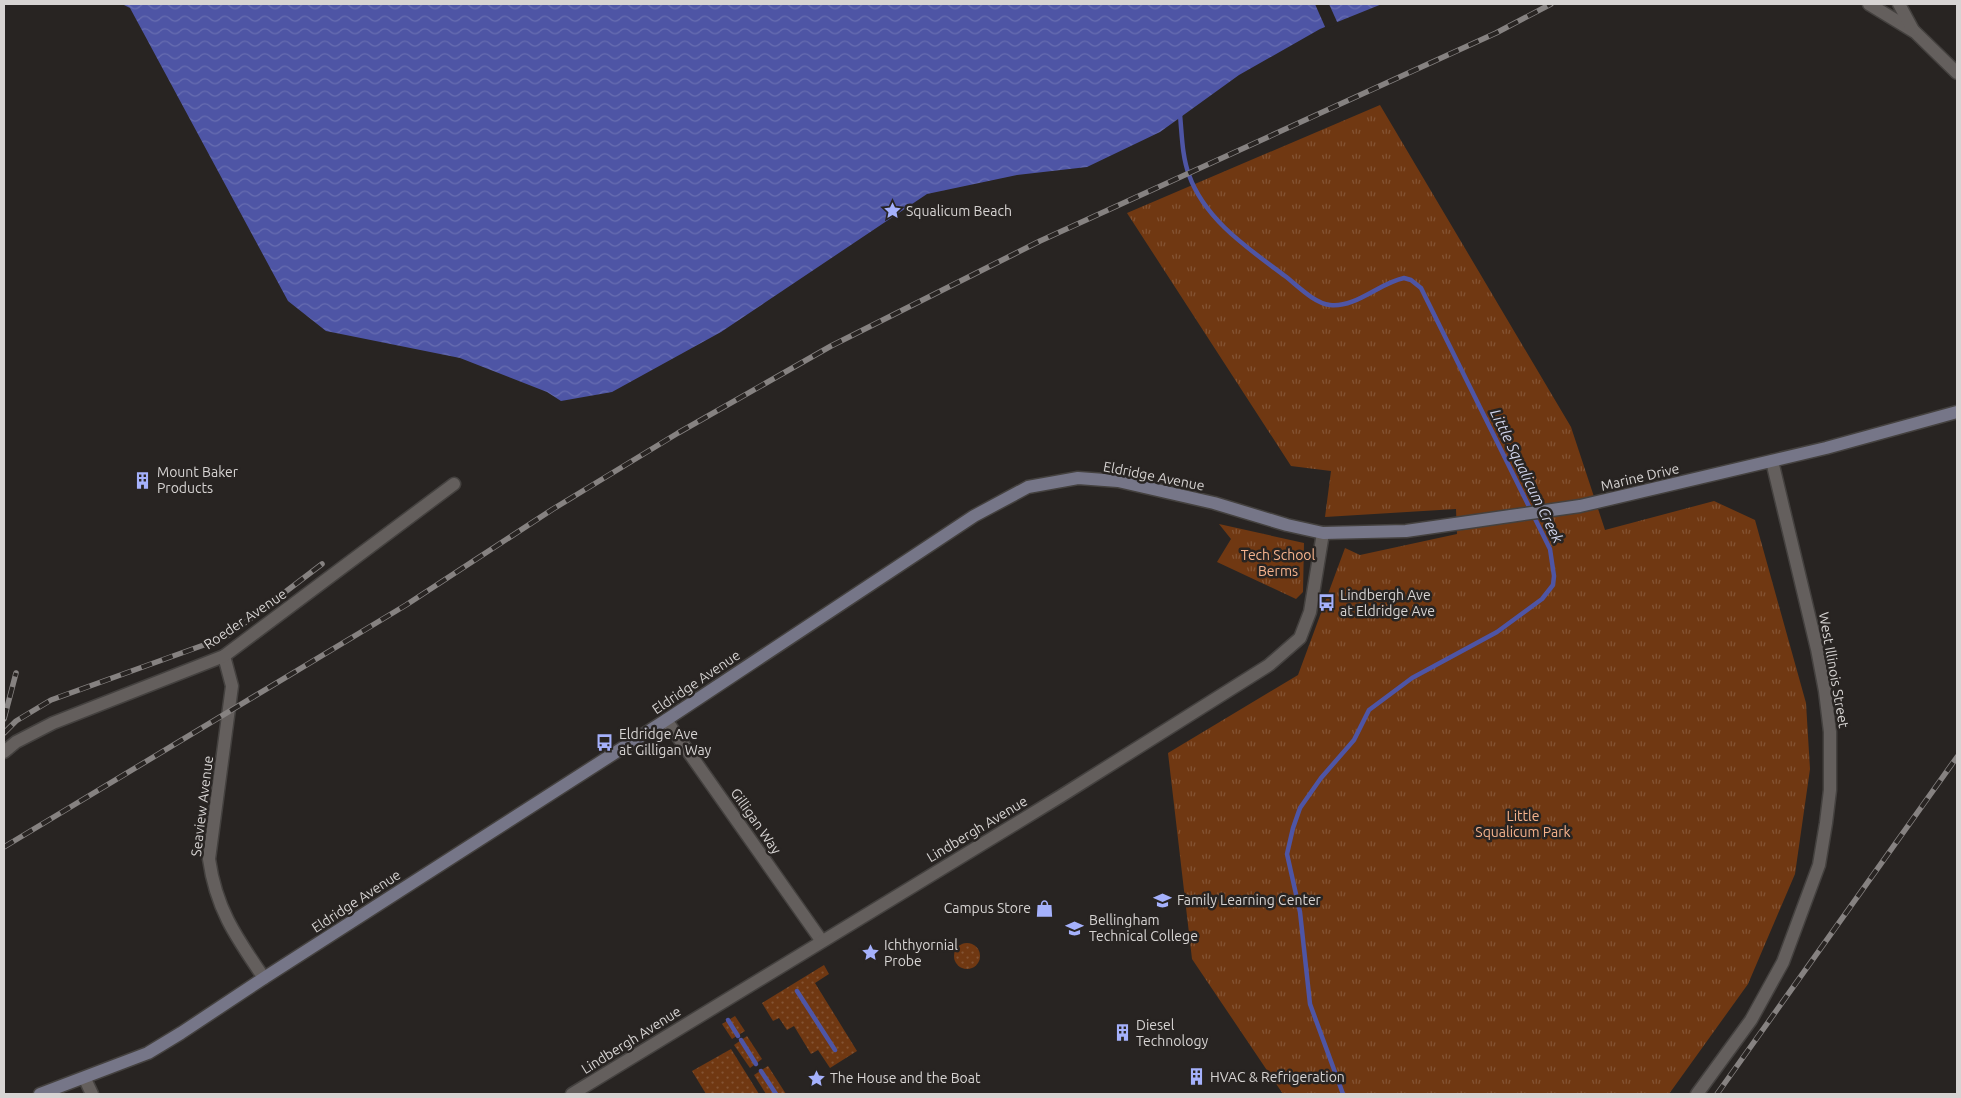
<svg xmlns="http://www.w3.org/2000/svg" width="1961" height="1098" viewBox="0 0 1961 1098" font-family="Ubuntu,sans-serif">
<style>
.grass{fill:url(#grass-dots)}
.park{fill:url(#park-tufts)}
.water{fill:url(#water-waves)}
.pier{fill:#282422}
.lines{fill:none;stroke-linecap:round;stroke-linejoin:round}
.stream{stroke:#4e55a5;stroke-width:4.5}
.minor-casing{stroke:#44413f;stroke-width:15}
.tertiary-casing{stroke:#44413f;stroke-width:15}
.secondary-casing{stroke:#44413f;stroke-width:15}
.minor{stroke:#645f5d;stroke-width:12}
.tertiary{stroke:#645f5d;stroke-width:12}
.secondary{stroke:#767688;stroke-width:12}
.rail-casing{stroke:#868281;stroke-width:5.5}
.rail{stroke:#282422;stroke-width:4;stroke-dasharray:11;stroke-linecap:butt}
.labels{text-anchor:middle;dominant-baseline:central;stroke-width:5;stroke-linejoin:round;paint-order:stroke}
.poi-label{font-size:14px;fill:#d7d4d3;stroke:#282422;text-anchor:start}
.street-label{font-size:14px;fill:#d7d4d3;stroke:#282422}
.park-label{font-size:14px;fill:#f6b38d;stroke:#282422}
.water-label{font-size:15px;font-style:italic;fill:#d0d4eb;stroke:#282422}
</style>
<defs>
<pattern id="grass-dots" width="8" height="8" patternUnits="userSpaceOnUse" patternTransform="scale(1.25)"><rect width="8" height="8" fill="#703812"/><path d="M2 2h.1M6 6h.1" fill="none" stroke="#845434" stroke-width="1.8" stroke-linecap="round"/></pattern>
<pattern id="park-tufts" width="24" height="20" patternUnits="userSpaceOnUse" patternTransform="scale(1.25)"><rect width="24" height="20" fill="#703812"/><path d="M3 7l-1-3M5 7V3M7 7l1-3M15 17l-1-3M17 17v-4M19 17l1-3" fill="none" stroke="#845434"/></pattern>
<pattern id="water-waves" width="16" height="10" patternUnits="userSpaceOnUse" patternTransform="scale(1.25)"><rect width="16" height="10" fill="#4e55a5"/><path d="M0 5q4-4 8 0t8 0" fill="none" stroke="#676db1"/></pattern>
</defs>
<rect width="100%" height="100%" fill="#282422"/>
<g class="grass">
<circle cx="967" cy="956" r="13"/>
<path d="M824,965L829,974L815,983L857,1051L830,1068L818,1050L811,1054L794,1026L787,1030L779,1018L773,1021L762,1003Z"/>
<path d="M735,1016L745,1031L732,1039L722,1024Z"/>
<path d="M747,1036L762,1059L750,1068L734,1045Z"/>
<path d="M731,1049L759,1094H706L692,1071Z"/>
<path d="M768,1066L786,1094H766L754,1075Z"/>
</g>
<g class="park">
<path d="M1380,105L1571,427L1605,530L1714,501L1755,520L1806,703L1810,769L1795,874L1748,984L1669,1094H1283L1192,959L1168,753L1298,675L1345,548L1360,555L1457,534L1456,509L1325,517L1331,471L1291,466L1127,213Z"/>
<path d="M1219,524L1304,543L1303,592L1296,599L1217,562L1231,539Z"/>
</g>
<path class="water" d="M122,4H1382L1320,29L1239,75L1160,132L1087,167L1017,175L927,194L721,332L612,392L561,401L547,392L460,358L326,331L288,301L130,8Z"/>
<path class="pier" d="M1315,4H1329L1338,24L1326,29Z"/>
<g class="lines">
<g class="stream">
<path d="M1180,115C1182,135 1182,156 1189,175C1205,220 1249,249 1285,276C1298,286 1314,303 1330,305C1356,308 1379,283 1404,278L1411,280L1421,288L1550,549L1554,576L1553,585L1542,599L1497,632L1412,678L1369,710L1354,740L1321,778L1300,808L1293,828L1287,854L1300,912L1310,1004L1343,1094"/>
<path d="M797,991L835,1050"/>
<path d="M728,1020L738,1036"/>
<path d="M741,1040L756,1064"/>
<path d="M761,1071L776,1094"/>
</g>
<defs>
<g id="minor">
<path d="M1869,4L1915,32L1957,73"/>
<path d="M1899,4L1913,30"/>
<path d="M224,656L232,686L209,859C216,909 236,937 264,978"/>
<path d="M666,720L821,940"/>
<path d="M4,752L16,742L53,723L224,656L454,484"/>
<path d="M85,1079L92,1094"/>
<path d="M572,1094L1061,796L1269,665L1300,638L1310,612L1323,533"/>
</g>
<path id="tertiary" d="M1697,1094L1751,1020L1783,962L1819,865L1826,823L1830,790V732L1825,691L1817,649L1772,461"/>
<path id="secondary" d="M40,1094L148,1053L181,1033L264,978L666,720L974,516L1028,487L1078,478L1118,481L1214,503L1287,525L1323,533L1406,531L1580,506L1826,448L1957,412"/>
</defs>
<use href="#minor" class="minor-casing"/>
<use href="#tertiary" class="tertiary-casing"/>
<use href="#secondary" class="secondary-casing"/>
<use href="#minor" class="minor"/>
<use href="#tertiary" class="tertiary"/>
<use href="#secondary" class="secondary"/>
<defs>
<g id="rail">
<path d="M4,719L16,673"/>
<path d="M4,733L16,721L51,700L226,637L322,564"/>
<path d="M4,847L406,605L553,509L678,433L831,346L1040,241L1496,33L1551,4"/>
<path d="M1717,1094L1957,757"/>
</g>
</defs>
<use href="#rail" class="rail-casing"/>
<use href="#rail" class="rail"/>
</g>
<defs>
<symbol id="sight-bare" viewBox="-9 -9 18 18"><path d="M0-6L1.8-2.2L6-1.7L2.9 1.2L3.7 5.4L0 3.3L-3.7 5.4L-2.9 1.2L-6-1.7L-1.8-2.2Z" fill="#a5b1fc" stroke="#282422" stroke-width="2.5" paint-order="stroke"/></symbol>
<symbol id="building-bare" viewBox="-9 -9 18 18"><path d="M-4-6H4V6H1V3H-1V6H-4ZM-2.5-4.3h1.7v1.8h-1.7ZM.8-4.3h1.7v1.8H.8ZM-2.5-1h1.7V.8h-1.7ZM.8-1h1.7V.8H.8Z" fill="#a5b1fc" stroke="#282422" stroke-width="2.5" paint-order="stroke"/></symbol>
<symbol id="bus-bare" viewBox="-9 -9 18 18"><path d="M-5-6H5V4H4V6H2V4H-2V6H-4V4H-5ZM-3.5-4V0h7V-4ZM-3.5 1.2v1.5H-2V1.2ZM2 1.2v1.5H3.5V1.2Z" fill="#a5b1fc" stroke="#282422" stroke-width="2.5" paint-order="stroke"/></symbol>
<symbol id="university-bare" viewBox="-9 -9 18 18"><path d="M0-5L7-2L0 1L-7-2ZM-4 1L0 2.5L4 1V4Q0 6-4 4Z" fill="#a5b1fc" stroke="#282422" stroke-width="2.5" paint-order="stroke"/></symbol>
<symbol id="shop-bare" viewBox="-9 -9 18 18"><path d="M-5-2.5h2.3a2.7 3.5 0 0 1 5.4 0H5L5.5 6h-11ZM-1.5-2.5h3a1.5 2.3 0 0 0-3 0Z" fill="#a5b1fc" stroke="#282422" stroke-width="2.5" paint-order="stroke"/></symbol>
</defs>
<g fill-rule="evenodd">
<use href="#sight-bare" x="880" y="198" width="25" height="25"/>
<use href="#building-bare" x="130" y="468" width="25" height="25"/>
<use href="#bus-bare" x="1314" y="590" width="25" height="25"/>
<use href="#bus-bare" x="592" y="730" width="25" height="25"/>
<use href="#university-bare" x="1150" y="888" width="25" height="25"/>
<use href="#shop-bare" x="1032" y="896" width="25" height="25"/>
<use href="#university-bare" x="1062" y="916" width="25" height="25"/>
<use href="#sight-bare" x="858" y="940" width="25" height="25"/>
<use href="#building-bare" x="1110" y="1020" width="25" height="25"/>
<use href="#building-bare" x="1184" y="1064" width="25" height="25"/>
<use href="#sight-bare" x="804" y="1066" width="25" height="25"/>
</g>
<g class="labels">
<g class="poi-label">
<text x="906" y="211">Squalicum Beach</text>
<text x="157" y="472">Mount Baker<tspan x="157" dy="16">Products</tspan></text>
<text x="1340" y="595">Lindbergh Ave<tspan x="1340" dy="16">at Eldridge Ave</tspan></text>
<text x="619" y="734">Eldridge Ave<tspan x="619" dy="16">at Gilligan Way</tspan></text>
<text x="1177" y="900">Family Learning Center</text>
<text x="1031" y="908" text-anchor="end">Campus Store</text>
<text x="1089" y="920">Bellingham<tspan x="1089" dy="16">Technical College</tspan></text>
<text x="884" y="945">Ichthyornial<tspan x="884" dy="16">Probe</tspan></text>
<text x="1136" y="1025">Diesel<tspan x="1136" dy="16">Technology</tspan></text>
<text x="1210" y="1077">HVAC &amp; Refrigeration</text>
<text x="830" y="1078">The House and the Boat</text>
</g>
<g class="street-label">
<text transform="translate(1154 476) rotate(11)">Eldridge Avenue</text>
<text transform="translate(1640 477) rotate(-13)">Marine Drive</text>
<text transform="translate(245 619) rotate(-34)">Roeder Avenue</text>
<text transform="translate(1834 670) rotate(80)">West Illinois Street</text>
<text transform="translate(696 682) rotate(-34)">Eldridge Avenue</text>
<text transform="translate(202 806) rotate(-83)">Seaview Avenue</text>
<text transform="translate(756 821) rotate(55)">Gilligan Way</text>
<text transform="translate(977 829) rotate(-31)">Lindbergh Avenue</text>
<text transform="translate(356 901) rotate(-33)">Eldridge Avenue</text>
<text transform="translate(631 1040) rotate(-32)">Lindbergh Avenue</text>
</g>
<g class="park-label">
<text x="1278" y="555">Tech School<tspan x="1278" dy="16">Berms</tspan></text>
<text x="1523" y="816">Little<tspan x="1523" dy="16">Squalicum Park</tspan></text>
</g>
<g class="water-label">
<text transform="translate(1527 476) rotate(64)">Little Squalicum Creek</text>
</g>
</g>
<rect width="1961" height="1098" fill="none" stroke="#d7d4d3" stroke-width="10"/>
</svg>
